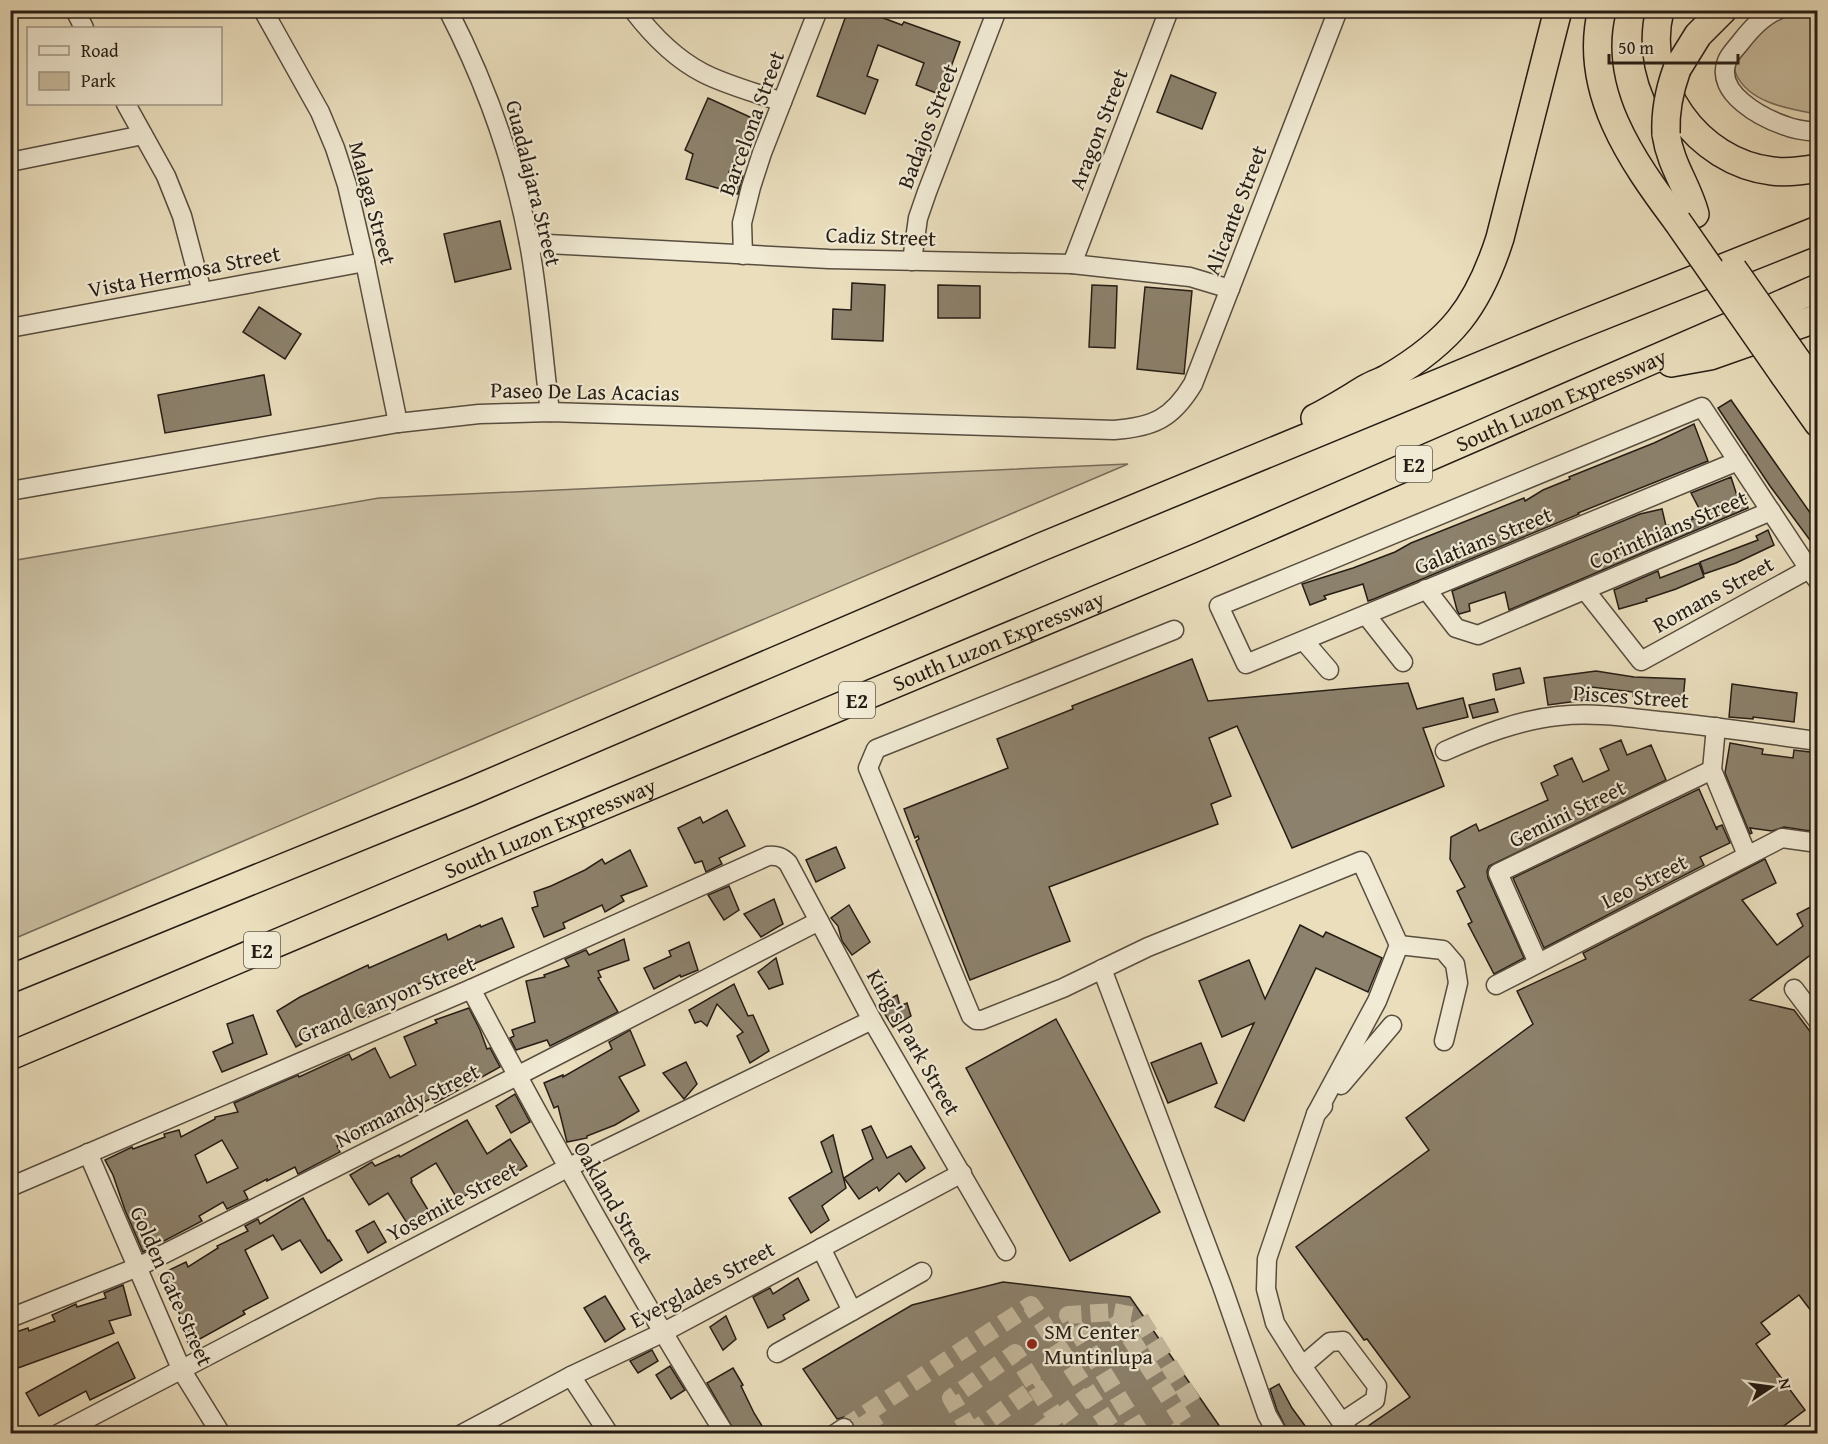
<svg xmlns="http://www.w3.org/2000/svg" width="1828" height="1444" viewBox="0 0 1828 1444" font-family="'Gentium Book Plus',serif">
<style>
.green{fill:#c9bda0;stroke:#786d5a;stroke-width:1.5}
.building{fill:#8c816c;stroke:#261d15;stroke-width:1.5;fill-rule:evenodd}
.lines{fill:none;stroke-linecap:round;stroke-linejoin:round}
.minor-tunnel{stroke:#c3b79b;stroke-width:18;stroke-dasharray:18 9;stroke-linecap:butt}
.minor-casing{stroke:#574d3f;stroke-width:21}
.highway-casing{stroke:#261d15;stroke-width:30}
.minor{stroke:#f1ead4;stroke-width:18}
.highway{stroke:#eadebd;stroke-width:27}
.highway-bridge-casing{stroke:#261d15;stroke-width:30;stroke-linecap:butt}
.highway-bridge{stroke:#eadebd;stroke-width:27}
.poi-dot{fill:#8f2418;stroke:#f1ead4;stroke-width:2}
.labels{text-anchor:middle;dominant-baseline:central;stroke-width:4.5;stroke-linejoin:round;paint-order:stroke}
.shield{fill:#f1ead4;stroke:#635a4e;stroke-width:1.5}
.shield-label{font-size:21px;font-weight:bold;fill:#261d15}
.street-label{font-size:22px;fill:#261d15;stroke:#f1ead4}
.poi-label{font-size:22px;fill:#261d15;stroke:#f1ead4;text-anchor:start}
</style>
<rect width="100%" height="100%" fill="#eadebd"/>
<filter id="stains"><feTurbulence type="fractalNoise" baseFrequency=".00333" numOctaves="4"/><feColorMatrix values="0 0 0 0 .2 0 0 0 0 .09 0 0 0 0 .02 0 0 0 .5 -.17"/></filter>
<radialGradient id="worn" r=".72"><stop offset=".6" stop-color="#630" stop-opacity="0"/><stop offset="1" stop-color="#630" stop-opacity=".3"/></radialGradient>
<g class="green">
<path d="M1770,11H1817V114C1789,109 1749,103 1736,74C1733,67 1735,53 1734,45Z"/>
<path d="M1128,464L11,940V561L379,498Z"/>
</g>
<g class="building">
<path d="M848,10H862L902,25L904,22L960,42L941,95L916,85L924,63L878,45L867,76L878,80L865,114L817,96Z"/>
<path d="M1171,75L1216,93L1202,129L1157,112Z"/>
<path d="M708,98L752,118L729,172L743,176L738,194L686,179L693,154L685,150Z"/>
<path d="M500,221L511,269L455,282L444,234Z"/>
<path d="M852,283L885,285L883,341L832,339L833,309L851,310Z"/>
<path d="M938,285L980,286V318H938Z"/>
<path d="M1092,285L1117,286L1115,348L1089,347Z"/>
<path d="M1145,287L1192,291L1184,374L1137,369Z"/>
<path d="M259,307L301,334L285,359L243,332Z"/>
<path d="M264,375L271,415L165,433L158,395Z"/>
<path d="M1731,400L1818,524V551L1770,486L1718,408Z"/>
<path d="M1694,424L1708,461L1578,513L1579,514L1374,599L1368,601L1363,584L1324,596L1326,599L1310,605L1302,584L1353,568L1395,552L1411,543L1524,498L1525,501L1543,490L1570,479L1569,477L1654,443Z"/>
<path d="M1731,477L1738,499L1745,497L1748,508L1509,610L1505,592L1469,604L1470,611L1459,614L1457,610L1452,591L1640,514L1662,509L1666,526L1693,519L1692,517L1702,514L1691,493Z"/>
<path d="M1768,530L1774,545L1736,563L1704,574L1700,562L1758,540L1756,536Z"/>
<path d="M1699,563L1704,577L1676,589L1646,599L1647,601L1619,609L1614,590L1658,571L1660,578Z"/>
<path d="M1192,659L1208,701L1408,683L1417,709L1463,698L1468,717L1423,728L1444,786L1292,848L1237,726L1209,738L1231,796L1211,804L1218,824L1049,887L1070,941L970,980L916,841L919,839L918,836L915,838L904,809L1008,768L997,739L1073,709L1072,706Z"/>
<path d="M1520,668L1524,683L1496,690L1493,674Z"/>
<path d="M1596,671L1634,677L1685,679L1683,700L1633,696V692L1583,686L1585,700L1548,705L1544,678Z"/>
<path d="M1732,684L1797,693L1794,722L1753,717V719L1729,717Z"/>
<path d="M1494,699L1498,712L1473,718L1469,705Z"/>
<path d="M1621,740L1627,755L1651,745L1666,780L1489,866L1487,871L1488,878L1524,958L1494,974L1468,924L1472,922L1457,891L1465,887L1450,859L1451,837L1476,824L1479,831L1548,800L1541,783L1558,775L1554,766L1572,758L1583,782L1609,770L1600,749Z"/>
<path d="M1730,743L1763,749L1762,754L1793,758L1794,750L1818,753V825L1811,824L1810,831L1784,827L1772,831L1750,828L1752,833L1750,834L1725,773Z"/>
<path d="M1699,789L1717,830V827L1722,825L1730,843L1700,857L1704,865L1544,948L1513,878Z"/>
<path d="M727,810L745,846L719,858L722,864L706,872L702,861L695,863L678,828L700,817L703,823Z"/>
<path d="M836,847L845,868L816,882L806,860Z"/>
<path d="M630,850L647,886L621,896L624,901L605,912L602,905L563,923L565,928L544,937L532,908L538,906L534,892L551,886L585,870L602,859L605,864Z"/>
<path d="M1765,859L1776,883L1742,900L1777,945L1803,926L1797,914L1818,903V953L1816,951L1750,1000L1794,1010L1818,1042V1320L1799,1295L1761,1323L1770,1334L1756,1344L1805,1410L1773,1434H1361V1431L1410,1397L1367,1339L1364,1340L1296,1247L1429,1150L1406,1118L1533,1024L1517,991L1586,959L1583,953Z"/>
<path d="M729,886L739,910L724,920L708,895Z"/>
<path d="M774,899L783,924L761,937L744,914Z"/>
<path d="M849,905L870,942L852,955L842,941L838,926L831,918Z"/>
<path d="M502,918L514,947L469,966L467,962L383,1000L387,1009L367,1017L365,1013L345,1023L343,1018L312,1033L314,1037L296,1047L277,1011L300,997L368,965L369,968L446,934L448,940L480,925L481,927Z"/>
<path d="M1300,925L1323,937L1326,932L1382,958L1368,992L1316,968L1244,1121L1215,1107L1254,1023L1222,1037L1199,981L1249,960L1265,999Z"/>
<path d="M624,939L629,960L598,971L601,977L598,978L618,1012L550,1046L547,1040L516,1050L510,1038L514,1036L512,1030L535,1022L526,981L545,977L544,975L569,966L565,959L586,950L589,955Z"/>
<path d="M689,942L698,970L681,977L680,975L654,989L644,968L671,956L669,951Z"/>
<path d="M776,958L783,984L769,989L758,972Z"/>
<path d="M734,984L748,1016L753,1015L769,1051L750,1063L737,1036L743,1032L717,1004L707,1026L701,1021L695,1023L689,1010Z"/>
<path d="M897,995L900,1006L907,1003L911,1016L893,1027L879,1005Z"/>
<path d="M469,1008L480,1030L487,1049L490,1048L500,1067L435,1103L432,1098L337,1146L340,1152L298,1174L295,1167L267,1181V1179L244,1191L248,1199L227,1209L223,1202L199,1216L202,1221L143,1252L125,1210L113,1175L105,1160L132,1147L133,1149L165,1137L164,1134L179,1130L181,1137L215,1119V1117L238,1112L234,1103L298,1075L299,1077L349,1054L352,1060L375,1048L390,1078L416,1065L404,1037L437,1023L435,1020ZM222,1140L238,1168L207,1183L195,1155Z"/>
<path d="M253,1015L267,1054L222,1072L213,1052L233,1043L227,1024Z"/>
<path d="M1056,1019L1160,1212L1070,1261L966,1068Z"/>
<path d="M630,1030L645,1065L619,1077L639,1111L615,1125L587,1136V1138L567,1142L558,1106L554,1108L544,1083L563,1075V1077L612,1049L609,1042Z"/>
<path d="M1201,1043L1217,1083L1168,1103L1151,1063Z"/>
<path d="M686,1062L697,1084L684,1099L663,1073Z"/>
<path d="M515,1094L530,1122L511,1133L496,1106Z"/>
<path d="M467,1120L487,1154L510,1139L527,1166L506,1179L502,1173L458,1200L436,1163L411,1178L412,1181L411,1182L433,1218L412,1231L388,1193L369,1205L350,1175L372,1162L375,1166L399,1155L400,1157Z"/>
<path d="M871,1126L887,1158L911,1146L925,1168L906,1182L899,1173L879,1191L877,1187L859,1199L844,1178L873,1159L862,1130Z"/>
<path d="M833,1135L846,1188L822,1206L829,1220L811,1233L789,1198L832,1172L821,1142Z"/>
<path d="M303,1198L328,1241L329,1240L342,1260L321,1273L300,1240L282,1250L273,1235L245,1250L268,1298L243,1311L245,1314L189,1345L181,1328L186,1326L159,1275L186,1262L188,1267L218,1248L217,1246L248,1231L245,1226L258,1219L260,1224Z"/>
<path d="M374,1221L386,1242L368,1253L356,1231Z"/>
<path d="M798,1278L809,1300L783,1315L785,1319L768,1328L753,1297L770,1288L773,1294Z"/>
<path d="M1003,1282L1130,1297L1225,1434H854L855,1428L853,1421L844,1417L837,1419L803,1369L912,1305Z"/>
<path d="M123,1285L131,1315L109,1321L114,1333L18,1368L10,1346V1334L28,1328L29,1331L55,1321L52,1315L76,1304L77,1307L106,1298L104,1293Z"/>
<path d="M605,1296L625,1329L605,1342L584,1308Z"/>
<path d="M726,1316L736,1339L723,1350L710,1327Z"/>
<path d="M118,1342L135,1378L90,1400L86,1391L39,1416L26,1393Z"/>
<path d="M652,1350L658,1361L638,1373L630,1361Z"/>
<path d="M670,1366L685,1390L671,1399L656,1375Z"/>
<path d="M733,1368L743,1385L741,1386L754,1413L767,1434H736L707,1383Z"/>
<path d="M1279,1384L1292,1408L1311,1434H1289L1277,1410L1270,1389Z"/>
</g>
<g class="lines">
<g class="minor-tunnel">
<path d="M1114,1312L1139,1317L1193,1403"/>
<path d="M866,1413L880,1434"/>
<path d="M844,1428L1031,1305L1115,1434"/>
<path d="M971,1432L951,1398L1015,1353L1036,1387"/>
<path d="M969,1434L1036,1387L1067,1434"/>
<path d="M1037,1434L1090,1395"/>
<path d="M1141,1434L1068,1315L1114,1312L1186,1425L1174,1434"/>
<path d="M1206,1434L1207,1433"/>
</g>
<defs>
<g id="minor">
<path d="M75,10L84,28"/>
<path d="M263,10L320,112L335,148L347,185L365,262L398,423"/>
<path d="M448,10C486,84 514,162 529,243C539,297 543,357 550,412"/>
<path d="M633,10C652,35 674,58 703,73C726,85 757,93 782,102"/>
<path d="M1778,10C1762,16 1750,30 1740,43C1736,48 1729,55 1727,61C1714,93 1762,118 1786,126C1795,130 1807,131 1818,132"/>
<path d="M126,104L166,176L182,216L202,292"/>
<path d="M10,162L143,135"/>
<path d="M529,243L829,259L1072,264L1190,277L1230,289"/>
<path d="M743,255L742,223L751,187L762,153L818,10"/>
<path d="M912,261L918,218L927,192L997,10"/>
<path d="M1072,264L1169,10"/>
<path d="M10,328L365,262"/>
<path d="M1738,461L1246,664L1219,606L1702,407L1809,569L1818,581"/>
<path d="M10,491L398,423L479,414L550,412L1114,430C1153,427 1172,419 1193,384L1338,10"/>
<path d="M1426,589L1456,628L1478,635L1771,511"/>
<path d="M1585,590L1641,661L1809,569"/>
<path d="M1366,615L1403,662"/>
<path d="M1174,630L876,749L868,768L971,1016L976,1020H982L1063,988L1148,947L1361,861L1399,945L1377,1001L1316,1114"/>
<path d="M1304,641L1329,670"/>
<path d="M1716,727L1712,770L1747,855"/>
<path d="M1445,751C1481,735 1519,720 1558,716C1592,712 1625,717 1659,721C1712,726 1765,734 1818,741"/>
<path d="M1399,945L1443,950L1455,964L1458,983L1444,1041"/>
<path d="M1538,963L1498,873L1712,770"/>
<path d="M1102,969L1222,1286L1267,1415L1278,1434"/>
<path d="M1496,985L1782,838L1818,843"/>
<path d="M471,989C551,1140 634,1288 725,1434"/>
<path d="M1794,989L1818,1021"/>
<path d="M1341,1085L1392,1025"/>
<path d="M88,1153L182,1371L221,1434"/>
<path d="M10,1187L471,989L768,856C777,855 782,857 788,863L872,1020L1006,1251"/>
<path d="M821,1248L852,1311"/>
<path d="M10,1318L138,1267L517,1076L819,921"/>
<path d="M777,1353L922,1272"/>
<path d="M1302,1366L1275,1323L1266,1289L1267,1259L1316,1114L1323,1106"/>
<path d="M571,1376L609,1434"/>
<path d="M1342,1422L1375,1400L1377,1386L1343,1341L1330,1342L1302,1366L1350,1434"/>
<path d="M58,1434L567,1168L872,1020"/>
<path d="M462,1434L571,1376L662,1333L962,1173"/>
<path d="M835,1434L844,1428"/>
<path d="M1815,1434L1818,1432"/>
</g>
<g id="highway">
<path d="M1602,10C1582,90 1632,161 1677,221"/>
<path d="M1660,10C1641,84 1697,162 1772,171C1787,173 1802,171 1818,168"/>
<path d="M1677,69L1698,35L1723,10"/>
<path d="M1666,134C1671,167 1687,184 1695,214"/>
<path d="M1671,363L1710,356L1818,318"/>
<path d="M1801,366L1818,389"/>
<path d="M1784,375L1818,423"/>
<path d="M1315,418C1333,409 1350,398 1367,388C1374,384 1381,382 1388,378C1451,341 1478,307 1500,238L1558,10"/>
<path d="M10,979L469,792L1041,547L1567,330L1818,230"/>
<path id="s1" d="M10,1056L513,843L1201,556L1818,288"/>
</g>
</defs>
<use href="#minor" class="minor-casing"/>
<use href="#highway" class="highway-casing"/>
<use href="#minor" class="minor"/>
<use href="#highway" class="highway"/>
<defs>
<g id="highway-bridge">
<path d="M1666,134C1665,111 1669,91 1677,69"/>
<path d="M1677,221L1784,375"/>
<path d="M1733,269L1801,366"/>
</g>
</defs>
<use href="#highway-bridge" class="highway-bridge-casing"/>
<use href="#highway-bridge" class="highway-bridge"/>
</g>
<circle class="poi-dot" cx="1032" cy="1344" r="6"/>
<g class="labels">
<g class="shield">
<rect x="1396" y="446" width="36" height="36" rx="4.5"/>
<rect x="839" y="682" width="36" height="36" rx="4.5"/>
<rect x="244" y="932" width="36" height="36" rx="4.5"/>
</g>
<g class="shield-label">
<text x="1414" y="464">E2</text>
<text x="857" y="700">E2</text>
<text x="262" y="950">E2</text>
</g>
<g class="street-label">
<text transform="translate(751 123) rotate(-70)">Barcelona Street</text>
<text transform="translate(927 126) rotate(-69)">Badajos Street</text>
<text transform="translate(1098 129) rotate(-69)">Aragon Street</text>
<text transform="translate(534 183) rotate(76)">Guadalajara Street</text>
<text transform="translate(373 203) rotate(75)">Malaga Street</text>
<text transform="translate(1235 210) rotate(-69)">Alicante Street</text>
<text transform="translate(881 236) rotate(2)">Cadiz Street</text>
<text transform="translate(184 271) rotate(-11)">Vista Hermosa Street</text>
<text transform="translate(585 391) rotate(1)">Paseo De Las Acacias</text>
<text stroke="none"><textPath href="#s1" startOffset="1684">South Luzon Expressway</textPath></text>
<text transform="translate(1668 529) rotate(-23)">Corinthians Street</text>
<text transform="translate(1483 540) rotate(-22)">Galatians Street</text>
<text transform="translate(1713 594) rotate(-29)">Romans Street</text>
<text stroke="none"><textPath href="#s1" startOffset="1072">South Luzon Expressway</textPath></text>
<text transform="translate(1631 696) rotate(4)">Pisces Street</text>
<text transform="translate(1567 813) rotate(-26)">Gemini Street</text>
<text stroke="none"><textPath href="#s1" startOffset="586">South Luzon Expressway</textPath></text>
<text transform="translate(1644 881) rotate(-27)">Leo Street</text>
<text transform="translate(386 999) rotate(-23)">Grand Canyon Street</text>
<text transform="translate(914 1042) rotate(60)">King's Park Street</text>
<text transform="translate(407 1105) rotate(-27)">Normandy Street</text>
<text transform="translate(452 1201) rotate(-28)">Yosemite Street</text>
<text transform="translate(614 1202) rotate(60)">Oakland Street</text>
<text transform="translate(702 1284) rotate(-28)">Everglades Street</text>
<text transform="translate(172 1286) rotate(66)">Golden Gate Street</text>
</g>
<g class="poi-label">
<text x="1044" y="1331">SM Center<tspan x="1044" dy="25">Muntinlupa</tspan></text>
</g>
</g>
<rect width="1828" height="1444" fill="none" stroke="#eadebd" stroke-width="36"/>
<rect x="12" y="12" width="1804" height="1420" fill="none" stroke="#261d15" stroke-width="3"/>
<rect x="18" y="18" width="1792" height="1408" fill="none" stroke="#261d15" stroke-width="1.5"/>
<rect x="27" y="27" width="195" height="78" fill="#f1ead4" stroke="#a09888" stroke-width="1.5"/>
<rect x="39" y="46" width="30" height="9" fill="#f1ead4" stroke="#a09888" stroke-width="1.5"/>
<text x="81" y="57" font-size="18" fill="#261d15">Road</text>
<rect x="39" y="72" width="30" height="18" fill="#c9bda0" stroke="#a09888" stroke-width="1.5"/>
<text x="81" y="87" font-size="18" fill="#261d15">Park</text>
<g transform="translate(1771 1387) rotate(77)" stroke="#f1ead4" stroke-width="4.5" paint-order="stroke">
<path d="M0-4.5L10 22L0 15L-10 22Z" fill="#261d15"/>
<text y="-9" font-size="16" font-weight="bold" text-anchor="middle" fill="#261d15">N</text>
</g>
<path d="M1609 54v9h129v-9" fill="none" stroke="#261d15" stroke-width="3"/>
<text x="1618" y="54" font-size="18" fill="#261d15" stroke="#f1ead4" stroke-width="4.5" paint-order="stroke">50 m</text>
<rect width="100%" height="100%" filter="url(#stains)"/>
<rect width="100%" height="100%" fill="url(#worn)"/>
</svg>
